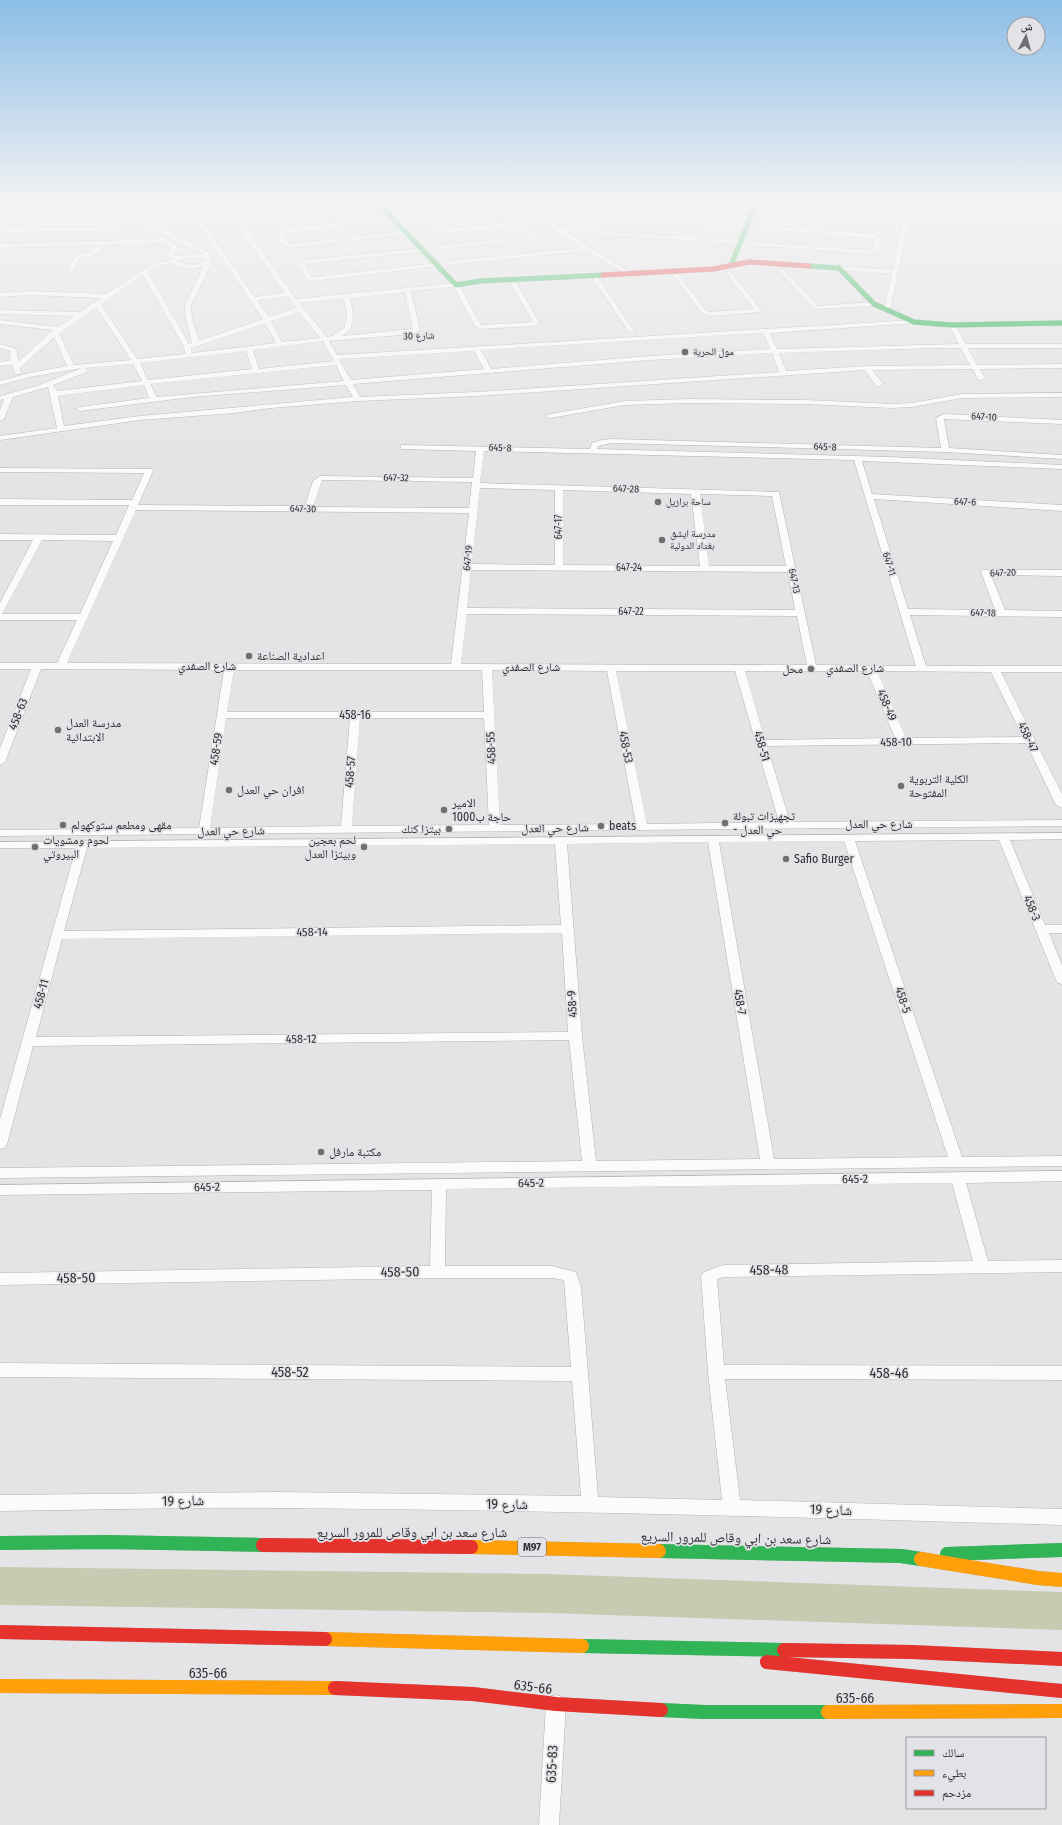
<svg xmlns="http://www.w3.org/2000/svg" width="1062" height="1825" viewBox="0 0 1062 1825" font-family="'Fira Sans Condensed','Noto Naskh Arabic',sans-serif">
<style>
.green{fill:#c6ccb1}
.lines{fill:none;stroke-linecap:round;stroke-linejoin:round}
.street-casing{stroke:#b2b2b4;stroke-width:1}
.fast-far1-casing{stroke:#b2b2b4;stroke-width:5.5}
.fast-casing{stroke:#b2b2b4;stroke-width:14}
.slow-casing{stroke:#b2b2b4;stroke-width:14}
.jam-far1-casing{stroke:#b2b2b4;stroke-width:5.5}
.jam-casing{stroke:#b2b2b4;stroke-width:14}
.street{fill:#fbfbfb;fill-rule:evenodd}
.fast-far1{stroke:#30b455;stroke-width:5}
.fast{stroke:#30b455;stroke-width:14}
.slow{stroke:#ff9f0a;stroke-width:14}
.jam-far1{stroke:#e5322d;stroke-width:5}
.jam{stroke:#e5322d;stroke-width:14}
.poi-dot{fill:#707072;stroke:#e3e3e7;stroke-width:1.5}
.labels{text-anchor:middle;dominant-baseline:central;stroke-width:3.5;stroke-linejoin:round;paint-order:stroke}
.far-street-label{font-size:10px;fill:#313133;stroke:#e3e3e7}
.far-poi-label{font-size:10px;fill:#313133;stroke:#e3e3e7;text-anchor:start}
.shield{fill:#e3e3e7;stroke:#666669;stroke-width:1}
.shield-label{font-size:11px;font-weight:bold;fill:#313133}
.poi-label{font-size:12px;fill:#313133;stroke:#e3e3e7;text-anchor:start}
.street-label{font-size:12px;fill:#313133;stroke:#e3e3e7}
.near-street-label{font-size:14px;fill:#313133;stroke:#e3e3e7}
</style>
<rect width="100%" height="100%" fill="#e4e4e6"/>
<path class="green" d="M0,1567L547,1574L1062,1592V1630L547,1613L0,1605Z"/>
<g class="lines">
<defs>
<g id="street">
<path d="M28,201H34L23,214L67,213L74,201H80L73,213L113,212L106,201H112L118,211L127,216L124,218L119,216L20,217L15,222L12,220L14,218H0V214H17Z"/>
<path d="M118,201H124L129,207L149,221L208,252L209,256L213,261L191,305L192,319L199,341L263,319L183,201H189L196,211L225,208L220,201H226L296,299L456,283L459,285L481,325L533,322L511,284L514,282L517,284L539,322L535,326L480,329L475,326L454,287L411,291L420,330L413,334L329,341L337,355L914,320L917,322L916,323L770,333L777,349L959,344L949,325L952,323L955,325L966,344H1062V348H968L977,365L1062,364V368L980,369L985,378L981,380H978L973,369L872,370L883,384L879,386H876L865,370L477,396L358,401L271,408L234,413L140,420L0,440V436L57,428L48,387L13,397L4,419L0,421V410L4,399L0,400V396L37,386L82,368L30,377L0,385V381L29,373L67,366L54,337L20,368L21,374H15L12,365L0,366V362L11,360L9,355L11,351L0,348V344L17,349V355L19,361L53,330L0,324V320L58,327L74,316L0,314V310L80,312L101,298L31,295L0,297V293L31,291L106,294L153,264L172,260L167,256L172,249L165,243L104,245L97,254L80,259L74,270L71,272L68,270L75,257L92,251L98,245L0,248V244L160,239L159,238L162,236L176,245L178,249L174,255C179,258 193,253 202,255V253C174,238 138,227 118,201ZM227,211L285,293L254,297L198,214ZM193,257L204,259L206,261L193,265L178,262L179,260ZM172,263L188,269L203,267L185,305L186,319L192,343L189,344L148,272L157,266ZM143,275L184,347L185,354L137,359L101,304ZM405,292L413,329L342,336L351,328L353,313L350,298ZM288,296L296,308L269,317L257,300ZM343,298L347,313L345,327L332,336L327,337L299,303ZM96,307L131,360L74,365L59,333ZM299,312L320,338L282,342L271,321ZM265,323L276,343L192,353L191,348ZM763,333L770,349L650,356L491,369L481,350ZM323,341L334,361L259,369L253,350ZM937,348H961L970,365L867,366L786,371L779,353ZM246,351L252,369L148,380L140,363ZM474,351L484,369L351,380L339,359ZM772,353L779,372L477,392L360,397L353,384L650,360ZM133,364L142,381L57,391L53,385L87,372L88,370L85,368ZM336,365L344,381L157,397L150,384ZM144,385L149,398L80,407L76,409L80,411L192,397L346,385L353,397L140,416L64,426L58,396Z"/>
<path d="M261,201H287L284,203L263,205L260,206L267,214L276,215L381,204L384,206L381,208L276,219L263,217L254,206Z"/>
<path d="M412,201H433L430,203L393,206L390,204L393,202Z"/>
<path d="M508,201H514L519,206L516,208L406,220L403,218L406,216L512,205Z"/>
<path d="M537,201H543L554,210V223L560,228L587,230L605,201H611L593,231L739,240L742,242L739,244L566,232L629,272V274L627,275L587,251L448,265L445,263L448,261L582,248L556,231L549,224V211Z"/>
<path d="M802,201C817,200 879,200 889,209L886,220L881,223L762,215L759,213L762,211L880,219L883,210L879,208L805,203Z"/>
<path d="M907,201H913L890,310L887,312L884,310L892,274L839,270L836,268L839,266L893,270Z"/>
<path d="M973,201H979L981,206L989,209L1062,213V217L988,213L976,208Z"/>
<path d="M636,203L752,210L755,212L752,214L636,207L629,216L748,226L749,227L746,229L630,221L623,217L630,205Z"/>
<path d="M394,217L397,219L396,220L282,234L289,244L407,231L409,232V234L289,248L283,246L276,234L279,231L287,229Z"/>
<path d="M522,222L537,236V238L434,250L432,249V247L530,236L520,226L420,235L417,233L420,231Z"/>
<path d="M756,225L873,234L882,238L878,251L870,254L747,245V243L749,242L870,250L873,249L876,239L754,228L753,227Z"/>
<path d="M146,227L148,228V230L11,232L0,234V230L11,228Z"/>
<path d="M423,248L426,250L425,251L308,264L304,266L312,277L438,263L440,264V266L312,281L307,279L298,265L306,260Z"/>
<path d="M779,269H783L818,306L874,302L877,304L874,306L815,309L779,271Z"/>
<path d="M729,271L731,272L761,310V312L709,316L702,313L673,275L678,274L706,311L710,312L754,309L726,273Z"/>
<path d="M596,277L598,278L635,332L634,333L629,332L593,279Z"/>
<path d="M1062,393V397L962,398L912,407L892,408L805,404L689,403L625,405L550,418L546,416L550,414L625,401L689,399L805,400L892,404L912,403L962,394Z"/>
<path d="M944,414L1062,420V424L944,419L949,448L1062,455V459L945,452L612,443L598,446L597,449L890,457L1062,465V469L862,461L872,494L1062,505V511L874,499L908,609L995,610L981,572L982,570H1062V576L991,575L1005,610L1062,611V617L910,615L926,666H1062V672H1001L1062,794V808L1056,805L1026,743L767,746L790,822L1062,820V826L0,836V830L199,828L224,670L41,669L5,762L0,765V748L31,669H0V663H57L77,620H0V603L33,540H0V534L116,535L129,505H0V499L132,500L144,473L0,472V468L152,469L153,471L138,505L305,506L313,481L320,476L473,478L476,451L401,449V445H404L590,449L592,443L602,440L612,439L941,448L936,418ZM484,451L854,460L916,666L816,665L779,492L480,483ZM322,480L472,482L469,508L313,507ZM480,488L555,490V565L472,564ZM563,490L691,494L700,566L563,565ZM700,494L772,496L786,566H709ZM136,510L469,513L451,664L67,663ZM42,540L113,541L80,614H2ZM471,570L788,572L795,610L467,608ZM467,614L797,616L807,665L461,664ZM234,670H482L484,712H227ZM492,670L607,671L636,824L500,825ZM616,671H735L779,822L647,824ZM745,671H867L895,738L765,740ZM877,671L991,672L1023,737L906,738ZM226,718H350L341,826L210,828ZM360,718H484L489,825L352,826Z"/>
<path d="M1062,833V839L1010,840L1045,925H1062V933H1049L1062,965V984L1058,983L1056,980L999,840L855,841L962,1157L1062,1156V1166L0,1178V1168L582,1161L569,1040L33,1046L7,1144L5,1148L0,1149V1119L76,848H0V842ZM844,841L948,1157L774,1159L719,842ZM708,842L760,1159L596,1161L582,1036L567,844ZM555,844L561,925L64,931L87,848ZM562,933L568,1032L36,1037L62,939Z"/>
<path d="M1062,1171V1181L966,1183L988,1261L1062,1260V1272L724,1277L717,1279L724,1365L1062,1366V1380L725,1379L740,1500L1062,1509V1525C801,1517 539,1510 278,1508C185,1507 92,1510 0,1511V1495L276,1492L581,1496L572,1381L0,1377V1363L571,1367L564,1280L552,1278H437L0,1285V1273L430,1266L432,1190L0,1195V1185ZM952,1183L973,1261L723,1265L704,1272L701,1276L708,1372L722,1500L598,1497L581,1287L576,1272L552,1266H445L446,1189Z"/>
<path d="M556,1695L563,1697L566,1704L559,1825H539L546,1704L549,1697Z"/>
</g>
<g id="fast-far1">
<path d="M376,201L456,285L480,281L603,275"/>
<path d="M731,265L757,201"/>
<path d="M809,266L839,268L874,304L914,322L952,325L1062,323"/>
</g>
<g id="fast">
<path d="M0,1543L108,1542L263,1545"/>
<path d="M659,1551L901,1556L921,1559"/>
<path d="M947,1554L1062,1550"/>
<path d="M582,1646L784,1650"/>
<path d="M661,1710L704,1712H828"/>
</g>
<g id="slow">
<path d="M471,1547L659,1551"/>
<path d="M921,1559L1038,1578L1062,1580"/>
<path d="M325,1639L582,1646"/>
<path d="M0,1686L335,1688"/>
<path d="M828,1712L1062,1711"/>
</g>
<path id="jam-far1" d="M603,275L713,269L749,262L809,266"/>
<g id="jam">
<path d="M263,1545L471,1547"/>
<path d="M0,1632L325,1639"/>
<path d="M784,1650L912,1652L1062,1659"/>
<path d="M767,1662L1062,1691"/>
<path d="M335,1688L473,1694L556,1704L661,1710"/>
</g>
</defs>
<use href="#street" class="street-casing"/>
<use href="#fast-far1" class="fast-far1-casing"/>
<use href="#fast" class="fast-casing"/>
<use href="#slow" class="slow-casing"/>
<use href="#jam-far1" class="jam-far1-casing"/>
<use href="#jam" class="jam-casing"/>
<use href="#street" class="street"/>
<use href="#fast-far1" class="fast-far1"/>
<use href="#fast" class="fast"/>
<use href="#slow" class="slow"/>
<use href="#jam-far1" class="jam-far1"/>
<use href="#jam" class="jam"/>
</g>
<linearGradient id="sky" x2="0" y2="1"><stop stop-color="#8bbde6"/><stop offset="0.44" stop-color="#f3f3f4"/><stop offset="1" stop-color="#f3f3f4" stop-opacity="0"/></linearGradient>
<rect width="1062" height="456" fill="url(#sky)"/>
<g class="poi-dot">
<circle cx="685" cy="352" r="4"/>
<circle cx="658" cy="502" r="4"/>
<circle cx="662" cy="540" r="4"/>
<circle cx="249" cy="656" r="4"/>
<circle cx="811" cy="669" r="4"/>
<circle cx="58" cy="730" r="4"/>
<circle cx="901" cy="786" r="4"/>
<circle cx="229" cy="790" r="4"/>
<circle cx="444" cy="810" r="4"/>
<circle cx="725" cy="823" r="4"/>
<circle cx="63" cy="825" r="4"/>
<circle cx="601" cy="826" r="4"/>
<circle cx="449" cy="829" r="4"/>
<circle cx="35" cy="847" r="4"/>
<circle cx="364" cy="847" r="4"/>
<circle cx="786" cy="859" r="4"/>
<circle cx="321" cy="1152" r="4"/>
</g>
<g class="labels">
<g class="far-street-label">
<text transform="translate(419 336) rotate(-2)">شارع 30</text>
<text transform="translate(984 417) rotate(3)">647-10</text>
<text transform="translate(825 447) rotate(2)">645-8</text>
<text transform="translate(500 448) rotate(2)">645-8</text>
<text transform="translate(396 478) rotate(1)">647-32</text>
<text transform="translate(626 489) rotate(2)">647-28</text>
<text transform="translate(965 502) rotate(3)">647-6</text>
<text transform="translate(303 509) rotate(1)">647-30</text>
<text transform="translate(559 527) rotate(-90)">647-17</text>
<text transform="translate(468 558) rotate(-84)">647-19</text>
<text transform="translate(889 564) rotate(73)">647-11</text>
<text x="629" y="568">647-24</text>
<text transform="translate(1003 573) rotate(-2)">647-20</text>
<text transform="translate(794 581) rotate(78)">647-13</text>
<text x="631" y="612">647-22</text>
<text transform="translate(983 613) rotate(1)">647-18</text>
</g>
<g class="far-poi-label">
<text x="693" y="352">مول الحرية</text>
<text x="666" y="502">ساحة برازيل</text>
<text x="670" y="534">مدرسة ايشق<tspan x="670" dy="12">بغداد الدولية</tspan></text>
</g>
<rect class="shield" x="518" y="1538" width="28" height="18" rx="3"/>
<g class="shield-label">
<text x="532" y="1547">M97</text>
</g>
<g class="poi-label">
<text x="257" y="656">اعدادية الصناعة</text>
<text x="803" y="669" text-anchor="end">محل</text>
<text x="66" y="723">مدرسة العدل<tspan x="66" dy="14">الابتدائية</tspan></text>
<text x="909" y="779">الكلية التربوية<tspan x="909" dy="14">المفتوحة</tspan></text>
<text x="237" y="790">افران حي العدل</text>
<text x="452" y="803">الامير<tspan x="452" dy="14">حاجة ب1000</tspan></text>
<text x="733" y="816">تجهيزات تبولة<tspan x="733" dy="14">- حي العدل</tspan></text>
<text x="71" y="825">مقهى ومطعم ستوكهولم</text>
<text x="609" y="826">beats</text>
<text x="441" y="829" text-anchor="end">بيتزا كنك</text>
<text x="43" y="840">لحوم ومشويات<tspan x="43" dy="14">البيروتي</tspan></text>
<text x="356" y="840" text-anchor="end">لحم بعجين<tspan x="356" dy="14">وبيتزا العدل</tspan></text>
<text x="794" y="859">Safio Burger</text>
<text x="329" y="1152">مكتبة مارفل</text>
</g>
<g class="street-label">
<text x="207" y="666">شارع الصفدي</text>
<text x="531" y="667">شارع الصفدي</text>
<text x="855" y="668">شارع الصفدي</text>
<text transform="translate(887 705) rotate(67)">458-49</text>
<text transform="translate(18 714) rotate(-69)">458-63</text>
<text x="355" y="715">458-16</text>
<text transform="translate(1028 737) rotate(64)">458-47</text>
<text transform="translate(896 742) rotate(-1)">458-10</text>
<text transform="translate(762 746) rotate(74)">458-51</text>
<text transform="translate(626 747) rotate(79)">458-53</text>
<text transform="translate(491 748) rotate(-93)">458-55</text>
<text transform="translate(216 749) rotate(-81)">458-59</text>
<text transform="translate(350 772) rotate(-86)">458-57</text>
<text x="879" y="824">شارع حي العدل</text>
<text transform="translate(555 828) rotate(-1)">شارع حي العدل</text>
<text transform="translate(231 831) rotate(-1)">شارع حي العدل</text>
<text transform="translate(1032 908) rotate(67)">458-3</text>
<text transform="translate(312 932) rotate(-1)">458-14</text>
<text transform="translate(41 994) rotate(-75)">458-11</text>
<text transform="translate(903 1000) rotate(72)">458-5</text>
<text transform="translate(740 1002) rotate(80)">458-7</text>
<text transform="translate(572 1004) rotate(-94)">458-9</text>
<text transform="translate(301 1039) rotate(-1)">458-12</text>
<text transform="translate(855 1179) rotate(-1)">645-2</text>
<text transform="translate(531 1183) rotate(-1)">645-2</text>
<text transform="translate(207 1187) rotate(-1)">645-2</text>
</g>
<g class="near-street-label">
<text transform="translate(769 1270) rotate(-1)">458-48</text>
<text transform="translate(400 1272) rotate(-1)">458-50</text>
<text transform="translate(76 1278) rotate(-1)">458-50</text>
<text x="290" y="1372">458-52</text>
<text x="889" y="1373">458-46</text>
<text transform="translate(183 1501) rotate(-1)">شارع 19</text>
<text x="507" y="1504">شارع 19</text>
<text transform="translate(831 1510) rotate(2)">شارع 19</text>
<text x="412" y="1532">شارع سعد بن ابي وقاص للمرور السريع</text>
<text transform="translate(736 1538) rotate(1)">شارع سعد بن ابي وقاص للمرور السريع</text>
<text x="208" y="1673">635-66</text>
<text transform="translate(533 1687) rotate(7)">635-66</text>
<text x="855" y="1698">635-66</text>
<text transform="translate(552 1764) rotate(-87)">635-83</text>
</g>
</g>
<rect x="906" y="1737" width="140" height="72" fill="#e3e3e7" stroke="#9c9c9f"/>
<rect x="914" y="1750" width="20" height="6" fill="#30b455" stroke="#9c9c9f"/>
<text x="942" y="1757" font-size="12" fill="#313133">سالك</text>
<rect x="914" y="1770" width="20" height="6" fill="#ff9f0a" stroke="#9c9c9f"/>
<text x="942" y="1777" font-size="12" fill="#313133">بطيء</text>
<rect x="914" y="1790" width="20" height="6" fill="#e5322d" stroke="#9c9c9f"/>
<text x="942" y="1797" font-size="12" fill="#313133">مزدحم</text>
<g transform="translate(1026 36) rotate(6)"><circle r="19" fill="#e3e3e7" stroke="#9c9c9f"/>
<path d="M0-3L7 15L0 10L-7 15Z" fill="#707072"/>
<text y="-6" font-size="11" font-weight="bold" text-anchor="middle" fill="#313133">ش</text>
</g>
</svg>
